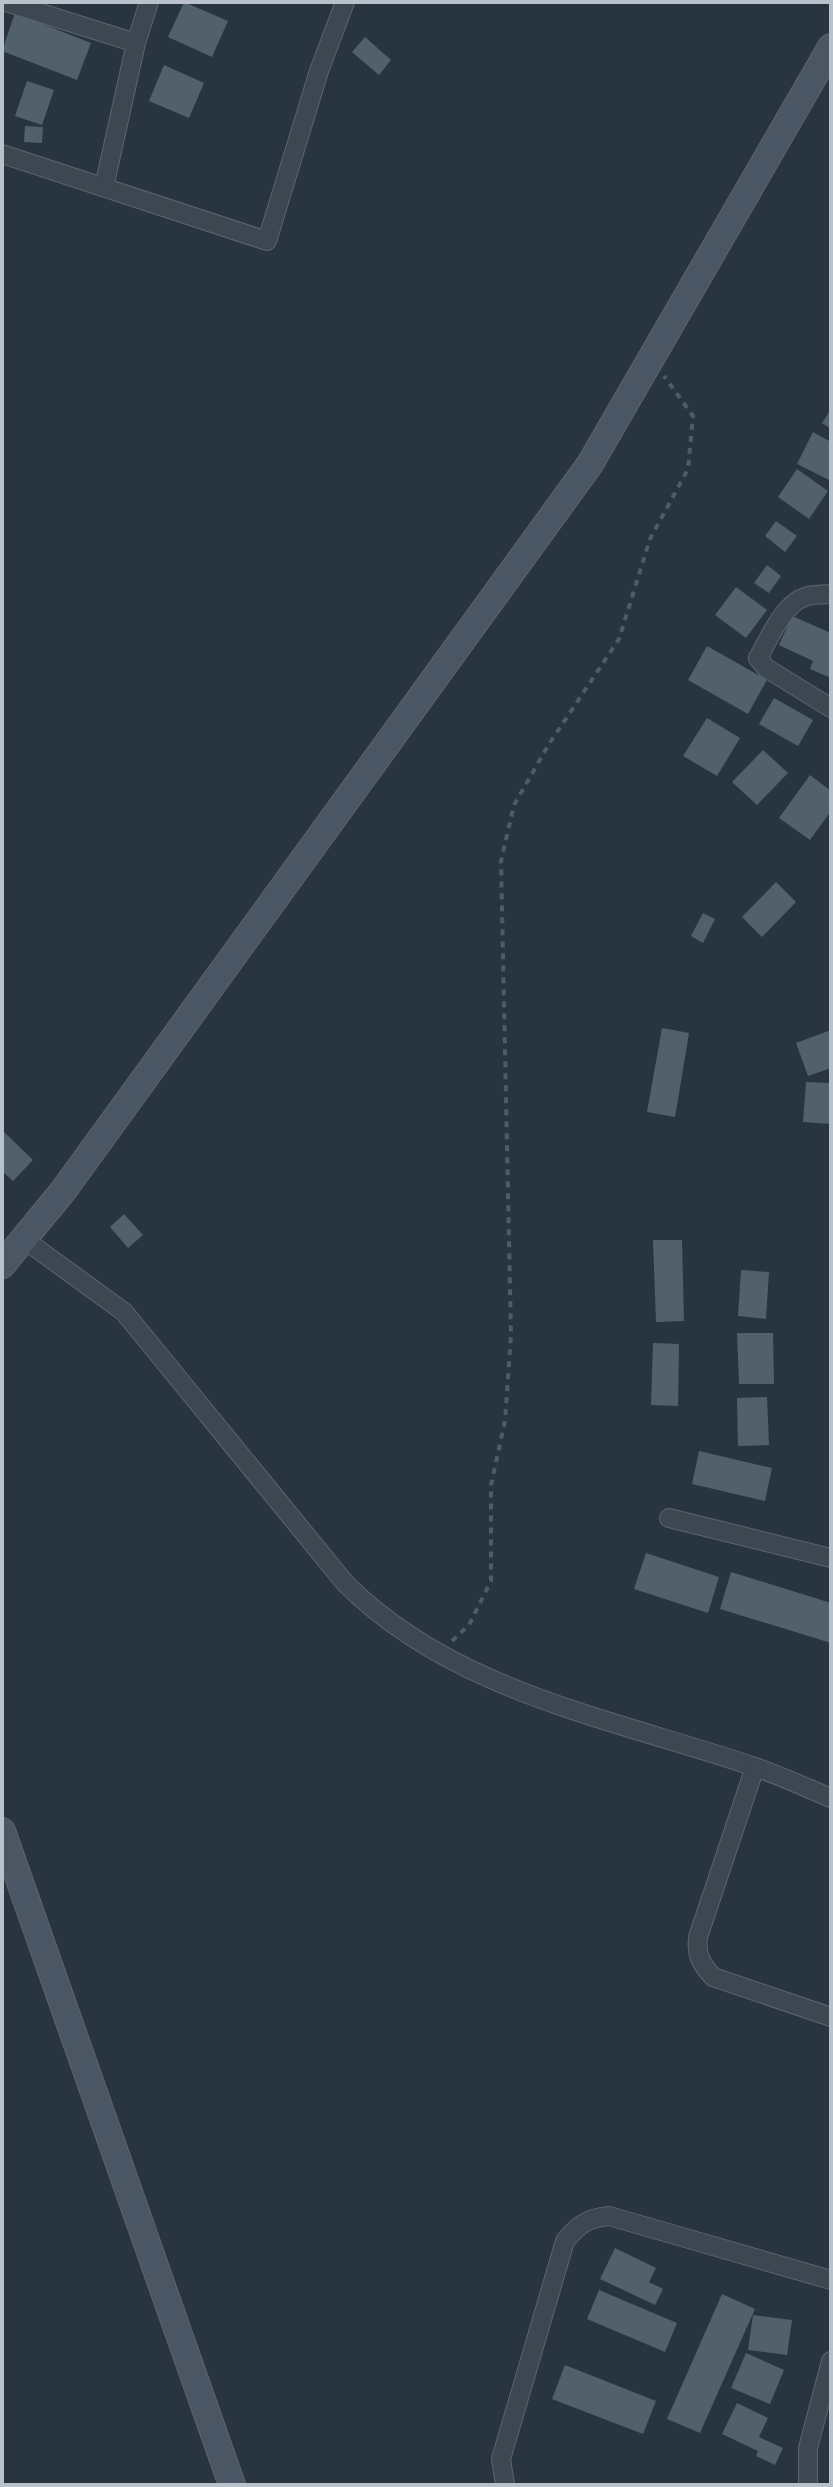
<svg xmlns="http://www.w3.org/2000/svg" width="833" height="2487" viewBox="0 0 833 2487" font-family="'Titillium Web',sans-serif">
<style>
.building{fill:#51606b}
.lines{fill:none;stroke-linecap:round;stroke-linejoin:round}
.street-casing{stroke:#5a656e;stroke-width:20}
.secondary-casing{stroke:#5a656e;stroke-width:28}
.path{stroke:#4a5f60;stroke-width:4;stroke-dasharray:6 6;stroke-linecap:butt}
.street{stroke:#3c4751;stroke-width:18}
.secondary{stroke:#4a5663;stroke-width:26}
</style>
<rect width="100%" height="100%" fill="#283541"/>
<g class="building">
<path d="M184,2L228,21L212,57L168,37Z"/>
<path d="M15,13L91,43L77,80L2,51Z"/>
<path d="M365,37L391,60L379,75L352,52Z"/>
<path d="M164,65L204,83L189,118L149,101Z"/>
<path d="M27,81L54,90L42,125L15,116Z"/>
<path d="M25,126L43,127L42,143L24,142Z"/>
<path d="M831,409V429L822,423Z"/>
<path d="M813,432L831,442V481L797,464Z"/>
<path d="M797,469L828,491L809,519L778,497Z"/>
<path d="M776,521L797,536L785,552L765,536Z"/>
<path d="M767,565L781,576L769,593L754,583Z"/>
<path d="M736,587L767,610L746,638L715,615Z"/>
<path d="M792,616L831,633V678L810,669L813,661L779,645Z"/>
<path d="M707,646L767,680L748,714L688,680Z"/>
<path d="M774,698L813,720L798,746L759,724Z"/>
<path d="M707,718L740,738L717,776L683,756Z"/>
<path d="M763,750L788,773L757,805L732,782Z"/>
<path d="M810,775L831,791V811L810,840L779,818Z"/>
<path d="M776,882L796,902L762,937L742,917Z"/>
<path d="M703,913L715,919L703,943L691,936Z"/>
<path d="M662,1028L689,1033L675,1117L647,1112Z"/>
<path d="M831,1030V1068L808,1076L796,1043Z"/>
<path d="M806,1082L831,1083V1124L803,1122Z"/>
<path d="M2,1130L33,1160L13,1181L2,1171Z"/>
<path d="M124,1214L143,1235L128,1248L110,1227Z"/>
<path d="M653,1240H682L684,1321L656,1322Z"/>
<path d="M741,1270L769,1272L766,1319L738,1316Z"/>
<path d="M737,1333H773L774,1384H739Z"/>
<path d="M653,1343L679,1344L678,1406L651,1405Z"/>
<path d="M767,1397L769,1445L738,1446L737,1398Z"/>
<path d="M699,1451L772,1468L765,1501L692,1484Z"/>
<path d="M646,1553L719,1577L708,1613L634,1589Z"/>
<path d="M731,1572L831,1603V1643L720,1609Z"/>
<path d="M615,2248L656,2268L649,2282L663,2289L655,2305L600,2279Z"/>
<path d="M599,2290L677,2323L665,2352L587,2319Z"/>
<path d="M722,2294L755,2309L700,2433L667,2419Z"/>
<path d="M753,2315L792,2320L787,2355L748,2350Z"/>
<path d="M746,2353L784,2370L770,2404L731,2388Z"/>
<path d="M565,2365L656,2401L643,2434L552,2399Z"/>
<path d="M737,2403L768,2418L759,2437L783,2448L775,2465L756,2456L758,2451L722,2434Z"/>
</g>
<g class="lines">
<defs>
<g id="street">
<path d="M6,2L136,43"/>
<path d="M2,154L267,241L319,71L345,2"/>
<path d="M104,187L136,43L149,2"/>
<path d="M831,594C823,595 812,594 805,597C783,604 769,639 758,658L766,668L831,708"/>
<path d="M25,1240L124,1312L345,1583C452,1691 613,1719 752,1766C779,1775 805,1787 831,1798"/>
<path d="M669,1518L831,1558"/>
<path d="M755,1767L698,1937C696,1955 701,1964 713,1977L831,2017"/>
<path d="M505,2485L501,2459L565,2241C579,2224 588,2218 609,2216L831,2280"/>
<path d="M808,2485V2448L831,2361"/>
</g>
<g id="secondary">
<path d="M2,1265L63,1191L590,464L831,47"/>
<path d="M2,1831L232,2485"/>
</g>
</defs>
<use href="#street" class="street-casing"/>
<use href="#secondary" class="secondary-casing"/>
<path class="path" d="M452,1641L469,1625L491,1581V1485L505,1421L511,1335L501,861L514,805L549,744L619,639L650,539L688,469L693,416L664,376"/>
<use href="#street" class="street"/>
<use href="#secondary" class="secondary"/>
</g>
<rect width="833" height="2487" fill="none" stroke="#b9c2cb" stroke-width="8"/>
</svg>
